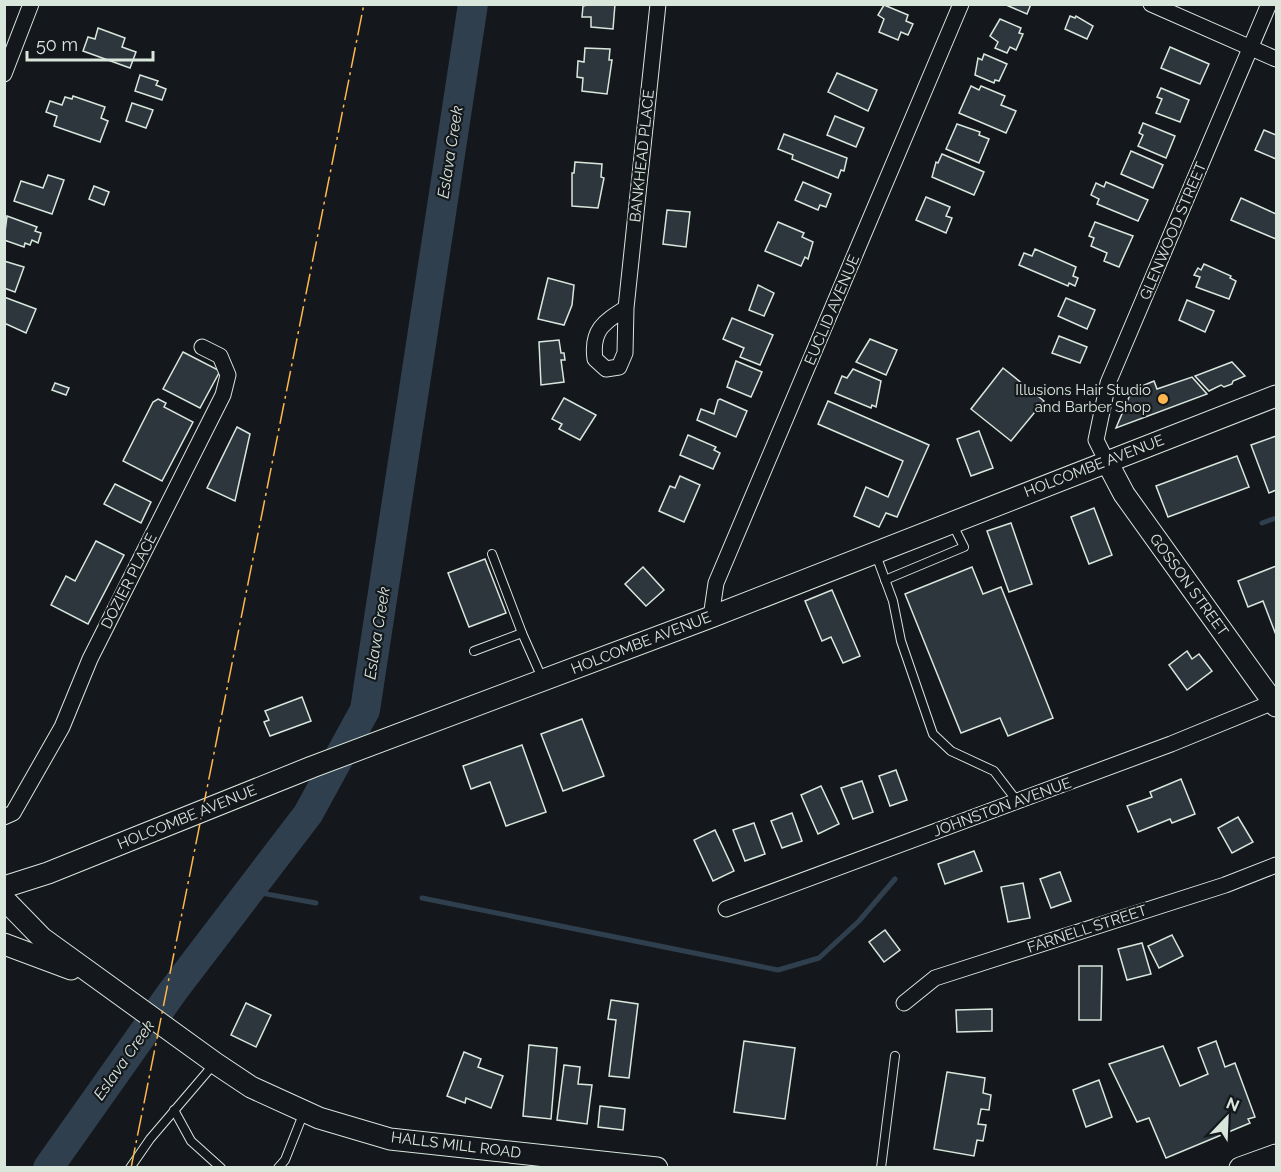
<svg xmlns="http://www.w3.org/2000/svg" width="1281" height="1172" viewBox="0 0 1281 1172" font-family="Raleway,sans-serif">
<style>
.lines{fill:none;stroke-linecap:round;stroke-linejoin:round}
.stream{stroke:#2f3f4d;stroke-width:5}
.river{stroke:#2f3f4d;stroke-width:30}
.building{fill:#2c363c;stroke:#d8e6dc;stroke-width:1.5}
.lane-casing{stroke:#d8e6dc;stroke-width:10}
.street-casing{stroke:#d8e6dc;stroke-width:17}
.secondary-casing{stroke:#d8e6dc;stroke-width:23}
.lane{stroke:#14181c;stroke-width:8}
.street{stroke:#14181c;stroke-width:15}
.secondary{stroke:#14181c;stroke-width:21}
.power{stroke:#ffb74d;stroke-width:1.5;stroke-dasharray:21 4.5 3 4.5;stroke-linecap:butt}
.poi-dot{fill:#ffb74d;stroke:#14181c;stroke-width:2}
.labels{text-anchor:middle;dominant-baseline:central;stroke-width:4.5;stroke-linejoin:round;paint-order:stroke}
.street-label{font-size:15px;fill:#d8e6dc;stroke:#14181c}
.poi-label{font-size:15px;fill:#d8e6dc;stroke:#14181c;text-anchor:end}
.water-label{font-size:16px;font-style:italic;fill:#d8e6dc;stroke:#14181c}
</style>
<rect width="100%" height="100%" fill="#14181c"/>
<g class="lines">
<g class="stream">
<path d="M1262,523L1276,518"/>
<path d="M250,891L316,903"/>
<path d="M422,898L778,970L819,958L859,921L895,879"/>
</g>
<path class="river" d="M48,1168L173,991L308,814L365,710L473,4"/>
</g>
<g class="building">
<path d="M592,4H615L613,29L591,27V17H582L583,6Z"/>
<path d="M1004,4H1031L1027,14Z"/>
<path d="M884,5L908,15L906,21L913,24L908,35L901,32L898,40L879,32L884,19L878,15Z"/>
<path d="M1070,16L1075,18L1076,16L1093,26L1087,39L1065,29Z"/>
<path d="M1000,19L1021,28L1019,33L1023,34L1016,50L1010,47L1007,53L995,48L998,42L990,36Z"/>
<path d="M98,28L125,38L122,47L136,52L130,68L83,51L88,37L95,39Z"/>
<path d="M1170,47L1209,64L1200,84L1161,68Z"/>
<path d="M585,48L610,49L609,60H612L607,94L582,91L583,78L577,77L578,61L584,62Z"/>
<path d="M984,54L1007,64L999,81L995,80L994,83L975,75L978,58L982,60Z"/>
<path d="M837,73L877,90L868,111L828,92Z"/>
<path d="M140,75L158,81L156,85L166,89L162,100L135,91Z"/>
<path d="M971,86L979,90L981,86L1005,96L1001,105L1016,111L1006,133L959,113Z"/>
<path d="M1161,88L1189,100L1180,122L1156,113L1162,99L1157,97Z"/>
<path d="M73,96L105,107L101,118L108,121L100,142L54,126L57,116L46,112L50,101L62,105L65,97L72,99Z"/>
<path d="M132,103L153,110L146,128L126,121Z"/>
<path d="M835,116L864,128L856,147L827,135Z"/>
<path d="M1143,123L1175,136L1166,158L1138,146L1143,135L1139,133Z"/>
<path d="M957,124L980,132L979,135L989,139L979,163L946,149Z"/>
<path d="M1264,130L1276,135V159L1255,150Z"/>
<path d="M784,134L847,158L844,171L841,170L838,178L792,159L793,155L778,149Z"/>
<path d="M1131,151L1163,165L1153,188L1121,174Z"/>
<path d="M942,154L984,172L974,195L932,177L936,162L938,163Z"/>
<path d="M575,162L602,164L601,177L604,178L598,208L572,206V173H574Z"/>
<path d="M48,175L64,180L52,214L14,201L21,181L43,188Z"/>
<path d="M803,182L831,194L826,207L820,205L818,210L795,200Z"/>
<path d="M1106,182L1148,200L1138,221L1097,204L1099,199L1091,195L1096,183L1104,187Z"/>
<path d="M94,186L109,192L104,205L89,199Z"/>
<path d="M926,197L950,207L946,216L952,218L946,233L916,220Z"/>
<path d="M1241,198L1276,214V239L1231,220Z"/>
<path d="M667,210L690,212L686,247L663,244Z"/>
<path d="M7,216L37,227L35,231L41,233L38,243L32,240L30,245L25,243L24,247L4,240Z"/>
<path d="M778,222L804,233L802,237L813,242L808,259L805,257L801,266L765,251Z"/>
<path d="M1095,222L1133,236L1119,267L1104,261L1107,253L1091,246L1094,238L1089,236Z"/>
<path d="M1035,249L1076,267L1073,276L1078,278L1075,286L1069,283L1068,286L1019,265L1024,253L1032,256Z"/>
<path d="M4,261L24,267L15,292L4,288Z"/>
<path d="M1204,264L1231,276L1230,278L1236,281L1229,299L1196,287L1200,277L1194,275L1198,268L1201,270Z"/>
<path d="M548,278L574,285L572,305L564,325L538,319Z"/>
<path d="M758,285L774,293L764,316L749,310Z"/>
<path d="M4,297L36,309L26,333L4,323Z"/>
<path d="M1066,298L1095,310L1087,329L1058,316Z"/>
<path d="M1187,300L1214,311L1205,332L1179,320Z"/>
<path d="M732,318L773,335L760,365L740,357L744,348L723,339Z"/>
<path d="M1059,336L1087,347L1080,363L1052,353Z"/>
<path d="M870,339L897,350L886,375L856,362Z"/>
<path d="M559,340L561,353H564L565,360H561L564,382L541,385L539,342Z"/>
<path d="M183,352L220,371L200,408L163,389Z"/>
<path d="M736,361L762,372L751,397L727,387Z"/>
<path d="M1232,362L1245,376L1233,381L1232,384L1224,387L1221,385L1209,391L1195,376Z"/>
<path d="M1003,368L1044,401L1011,441L971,409Z"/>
<path d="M853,369L881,381L876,407L872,405L871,408L835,393L842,376L847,378Z"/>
<path d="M1192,377L1207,394L1116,428L1132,390L1154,381L1157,389Z"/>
<path d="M55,383L69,388L66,395L52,390Z"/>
<path d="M564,398L596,415L580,440L559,429L562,424L552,419Z"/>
<path d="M158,399L166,403L164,407L193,422L162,481L123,461L153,402Z"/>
<path d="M720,399L747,411L736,437L697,420L701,409L714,414L718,400Z"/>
<path d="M828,401L929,445L897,517L886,513L879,527L854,516L866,487L888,497L903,461L818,424Z"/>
<path d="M237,427L250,434L235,501L207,488Z"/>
<path d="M979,431L993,468L971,476L957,439Z"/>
<path d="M688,435L716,447L714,450L720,453L713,469L680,455Z"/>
<path d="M1276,436V490L1269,493L1251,445Z"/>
<path d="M1237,456L1249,487L1168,517L1156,486Z"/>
<path d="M680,476L700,485L684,522L659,511L670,486L675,488Z"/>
<path d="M115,484L151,502L141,523L104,504Z"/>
<path d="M1094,508L1112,555L1089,564L1071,517Z"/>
<path d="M1011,523L1032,584L1009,592L987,531Z"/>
<path d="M96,541L124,555L88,624L51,605L66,576L75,581Z"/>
<path d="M485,559L506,613L469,627L448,573Z"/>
<path d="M1276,566V635L1263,601L1248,607L1238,581Z"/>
<path d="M643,567L664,590L646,606L625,584Z"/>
<path d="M972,567L983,594L1001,587L1053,718L1008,736L1000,718L961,733L905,594Z"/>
<path d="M832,590L860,656L843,663L831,637L822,641L805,601Z"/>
<path d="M1187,651L1192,659L1199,654L1212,671L1187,690L1169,665Z"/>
<path d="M302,697L311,721L270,736L264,722L269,720L265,711Z"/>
<path d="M582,719L604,776L563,791L541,734Z"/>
<path d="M522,745L546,812L506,826L490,782L471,789L463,766Z"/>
<path d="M896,770L907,800L890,806L879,776Z"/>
<path d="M1181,779L1195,814L1172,823L1170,819L1138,832L1127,806L1152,797L1150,792Z"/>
<path d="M862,781L873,812L853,819L841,788Z"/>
<path d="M821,786L839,824L818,834L801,795Z"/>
<path d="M792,813L802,841L782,848L771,821Z"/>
<path d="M1238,817L1253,842L1232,853L1218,828Z"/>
<path d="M754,823L765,854L745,861L733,830Z"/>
<path d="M715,830L734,871L713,881L694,840Z"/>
<path d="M974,851L982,871L945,884L938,864Z"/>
<path d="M1060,872L1071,901L1051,908L1040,879Z"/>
<path d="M1023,883L1030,918L1008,922L1001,887Z"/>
<path d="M885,930L900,950L884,962L869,942Z"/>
<path d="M1172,935L1183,956L1159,968L1148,946Z"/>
<path d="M1142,943L1151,974L1127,980L1118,949Z"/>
<path d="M1079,966H1102L1101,1020H1079Z"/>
<path d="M611,1000L638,1004L629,1078L609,1076L616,1020L608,1019Z"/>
<path d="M246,1003L271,1015L256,1047L231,1035Z"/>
<path d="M992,1009V1031L957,1032L956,1010Z"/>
<path d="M744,1041L795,1048L785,1119L734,1112Z"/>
<path d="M1216,1041L1225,1067L1235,1063L1255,1117L1248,1119L1250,1123L1166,1158L1149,1118L1137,1122L1109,1064L1163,1046L1180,1086L1208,1074L1198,1048Z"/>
<path d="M529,1045L557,1048L551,1119L523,1116Z"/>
<path d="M464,1052L481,1059L478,1067L503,1076L491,1108L466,1098L465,1103L447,1096Z"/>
<path d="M564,1065L580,1067L578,1084L592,1085L587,1124L557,1120Z"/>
<path d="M947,1072L985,1078L983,1093L991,1095L989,1110L981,1109L978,1124L986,1125L983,1141L977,1140L974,1156L934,1149Z"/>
<path d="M1099,1080L1112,1117L1086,1127L1073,1090Z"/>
<path d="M600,1106L625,1109L623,1130L598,1127Z"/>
</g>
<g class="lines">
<defs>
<g id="lane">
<path d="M492,554L522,633"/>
<path d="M876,555L893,601L901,641L933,734L951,751L994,771L1017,801"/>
<path d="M885,580L964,547L953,525"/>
<path d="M474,651L522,633L542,678"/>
<path d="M174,1110L191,1141L221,1168"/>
<path d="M130,1168L150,1139L214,1064"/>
<path d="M278,1168L285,1160L304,1112"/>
<path d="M881,1168L895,1056"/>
</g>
<g id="street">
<path d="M1151,4L1276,59"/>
<path d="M4,74L31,4"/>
<path d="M626,308C604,322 591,330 595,359L606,369L619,367L625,353L626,308L658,4"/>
<path d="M1106,460L1096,440L1108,383L1269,4"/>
<path d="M711,617L716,583L961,4"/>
<path d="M4,817L13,813L62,727L90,659L223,395L228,375L220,356L202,347"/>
<path d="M726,909L1171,744L1276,701"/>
<path d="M904,1003L935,978L1225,885L1276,865"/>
</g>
<g id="secondary">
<path d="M1106,460L1124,494L1276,706"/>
<path d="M4,887L48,873L312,767L711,617L1276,396"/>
<path d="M4,899L42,938L215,1063L251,1087L319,1118L390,1139L657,1168"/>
<path d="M4,944L71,969"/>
<path d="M1240,1168L1276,1155"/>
</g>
</defs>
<use href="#lane" class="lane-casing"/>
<use href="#street" class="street-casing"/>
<use href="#secondary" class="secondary-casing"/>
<use href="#lane" class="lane"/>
<use href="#street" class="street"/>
<use href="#secondary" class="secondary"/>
<path class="power" d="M131,1168L364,4"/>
</g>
<circle class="poi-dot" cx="1163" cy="399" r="6"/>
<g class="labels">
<g class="street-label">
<text transform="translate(642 156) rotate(-84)">BANKHEAD PLACE</text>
<text transform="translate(1173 231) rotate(-67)">GLENWOOD STREET</text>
<text transform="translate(832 310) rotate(-67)">EUCLID AVENUE</text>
<text transform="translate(1094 466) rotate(-21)">HOLCOMBE AVENUE</text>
<text transform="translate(129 581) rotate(-63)">DOZIER PLACE</text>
<text transform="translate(1189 585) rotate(54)">GOSSON STREET</text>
<text transform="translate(641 643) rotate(-21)">HOLCOMBE AVENUE</text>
<text transform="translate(1002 807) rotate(-20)">JOHNSTON AVENUE</text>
<text transform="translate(187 817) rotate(-22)">HOLCOMBE AVENUE</text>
<text transform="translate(1087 929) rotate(-18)">FARNELL STREET</text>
<text transform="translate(456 1145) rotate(7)">HALLS MILL ROAD</text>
</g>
<g class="poi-label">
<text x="1151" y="390">Illusions Hair Studio<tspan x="1151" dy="17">and Barber Shop</tspan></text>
</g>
<g class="water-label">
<text transform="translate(450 152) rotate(-81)">Eslava Creek</text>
<text transform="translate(377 633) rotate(-81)">Eslava Creek</text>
<text transform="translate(124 1060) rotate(-55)">Eslava Creek</text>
</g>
</g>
<rect width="1281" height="1172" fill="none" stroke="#d8e6dc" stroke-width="12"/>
<g transform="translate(1227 1118) rotate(23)" stroke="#14181c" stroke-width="4.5" paint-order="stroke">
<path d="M0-4.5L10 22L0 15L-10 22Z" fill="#d8e6dc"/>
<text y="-9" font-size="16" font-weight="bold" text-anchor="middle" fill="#d8e6dc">N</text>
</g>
<path d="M27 51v9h126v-9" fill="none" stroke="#d8e6dc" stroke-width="3"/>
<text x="36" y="51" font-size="18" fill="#d8e6dc" stroke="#14181c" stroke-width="4.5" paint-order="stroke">50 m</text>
</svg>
